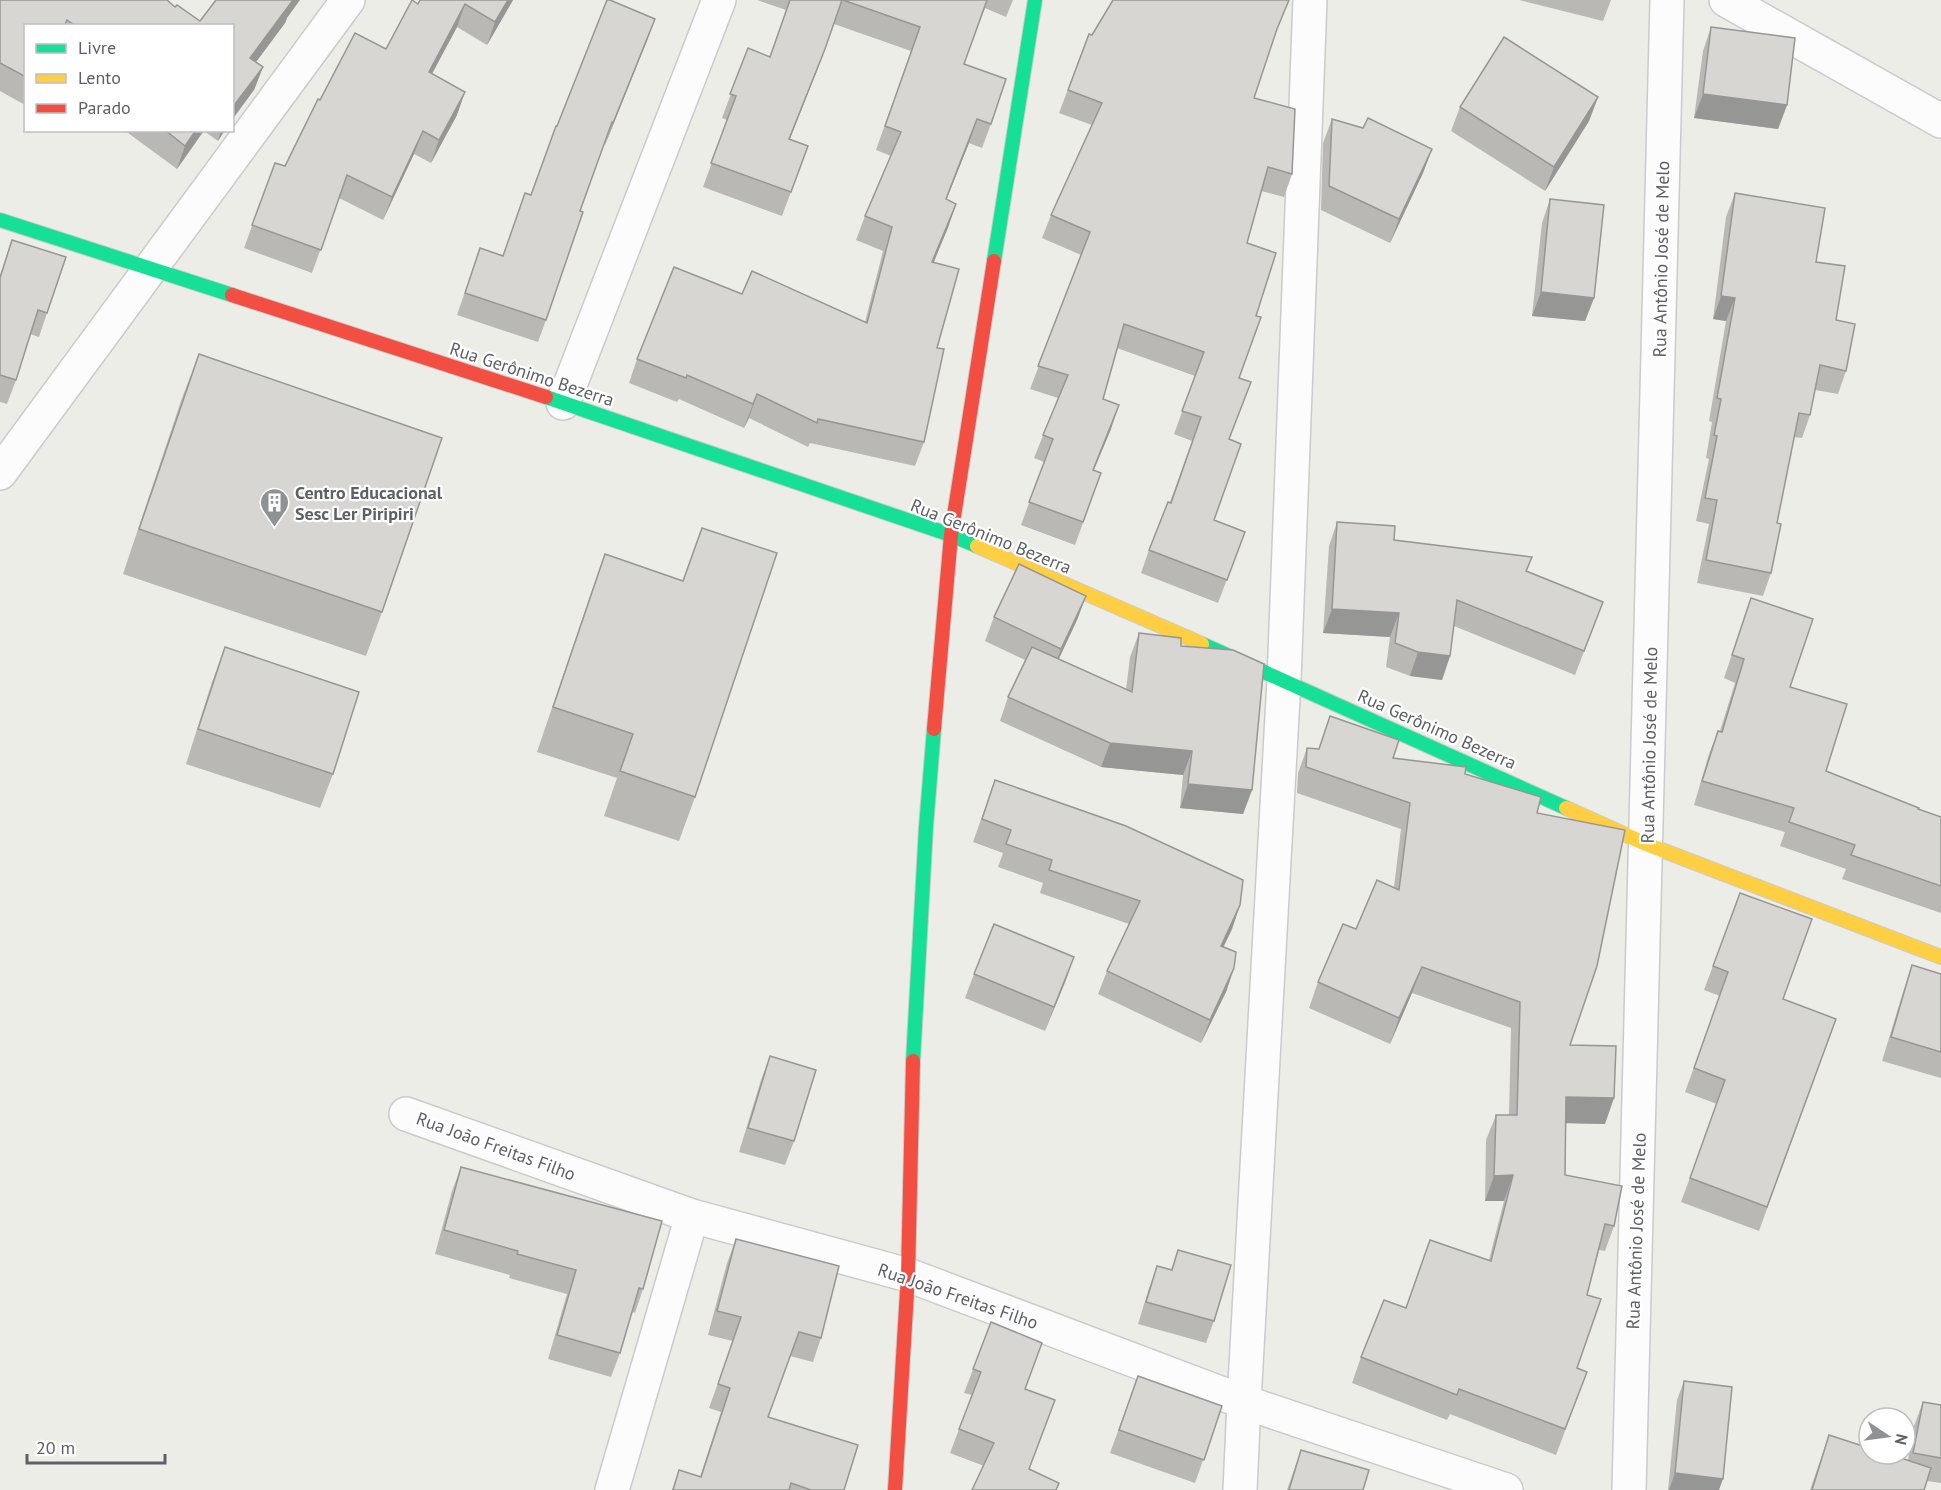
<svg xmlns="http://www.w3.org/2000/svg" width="1941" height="1490" viewBox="0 0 1941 1490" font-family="'PT Sans',sans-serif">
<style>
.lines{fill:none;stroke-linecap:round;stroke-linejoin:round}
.street-casing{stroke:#cacbca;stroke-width:36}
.fast-casing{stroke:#cbcbcb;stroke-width:16}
.slow-casing{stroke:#cbcbcb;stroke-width:16}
.jam-casing{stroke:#cbcbcb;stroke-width:16}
.street{stroke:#fcfcfc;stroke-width:33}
.fast{stroke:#16e098;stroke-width:14}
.slow{stroke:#ffcf43;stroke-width:14}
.jam{stroke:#f24e42;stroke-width:14}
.wall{fill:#b9b8b5}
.shaded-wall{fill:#969694}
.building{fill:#d7d6d3;stroke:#969694;stroke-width:1.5}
.labels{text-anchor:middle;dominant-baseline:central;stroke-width:4.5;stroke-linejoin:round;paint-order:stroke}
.street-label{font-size:18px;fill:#5e6065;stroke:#fff}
.poi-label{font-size:18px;font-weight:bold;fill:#5e6065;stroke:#fff;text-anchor:start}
</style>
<rect width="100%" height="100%" fill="#edede8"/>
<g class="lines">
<defs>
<g id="street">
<path d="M1726,0L1941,121"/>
<path d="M563,403L719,0"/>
<path d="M0,473L348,0"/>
<path d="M406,1114L692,1216L908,1275L1244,1402L1506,1490"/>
<path d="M612,1490L692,1216"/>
<path d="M1240,1490L1244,1402L1284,680L1310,0"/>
<path d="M1629,1490L1667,0"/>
</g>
<g id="fast">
<path d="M0,220L232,295"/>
<path d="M994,261L1035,0"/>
<path d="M546,397L951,535L977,546"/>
<path d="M1202,644L1566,808"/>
<path d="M913,1061L926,827L934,729"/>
</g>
<g id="slow">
<path d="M977,546L1202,644"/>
<path d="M1566,808L1646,844L1941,957"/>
</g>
<g id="jam">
<path d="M232,295L546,397"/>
<path d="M934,729L951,535L994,261"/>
<path d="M895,1490L908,1275L913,1061"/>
</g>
</defs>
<use href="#street" class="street-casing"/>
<use href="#fast" class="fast-casing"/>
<use href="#slow" class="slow-casing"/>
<use href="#jam" class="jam-casing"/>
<use href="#street" class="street"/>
<use href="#fast" class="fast"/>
<use href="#slow" class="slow"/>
<use href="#jam" class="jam"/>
</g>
<g class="wall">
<path d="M0,0L175,7L200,21L287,18L285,23L256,62L263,67L254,90L232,26H26L25,105L0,91Z"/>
<path d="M513,0L487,45L457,27L432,74L457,115L431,163L414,154L383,220L339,198L312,273L244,248L275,163L285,166L320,100L386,49L418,4Z"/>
<path d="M757,0H1013L1006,17L985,8L964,64L991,124L982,148L969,143L946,200L956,204L934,262L937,348L924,442L915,466L810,443L808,447L749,418L744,428L679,399L677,402L629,383L637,359L742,294L865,322L883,251L856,240L865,216L891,156L876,150L911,51L834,24L816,73L790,139L808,146L782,216L703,187L727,120L722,118L748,48L770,57L786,10Z"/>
<path d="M1519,0H1611L1603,21Z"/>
<path d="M655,19L605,145L604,144L580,211L546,320L538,342L457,315L480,248L503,256L531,195Z"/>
<path d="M1711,27L1787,105L1778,129L1694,118L1703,51Z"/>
<path d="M1089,34L1092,35L1273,42L1254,98L1292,174L1284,197L1261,191L1247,243L1256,316L1239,378L1229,440L1214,520L1245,532L1218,603L1141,573L1149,550L1170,502L1192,441L1174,434L1195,376L1117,348L1103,399L1111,429L1094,470L1101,473L1075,545L1021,525L1044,462L1034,458L1058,398L1030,389L1081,255L1042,238L1051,215L1092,125L1059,113Z"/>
<path d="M1598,97L1589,121L1545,191L1451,131L1460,107Z"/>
<path d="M1332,119L1432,149L1423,173L1390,243L1321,210L1323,143Z"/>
<path d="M124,130H225L218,141L204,131L177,169Z"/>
<path d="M1735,193L1816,262L1836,320L1846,371L1838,394L1815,390L1810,415L1802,438L1794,437L1777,523L1771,573L1763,596L1697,583L1709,524L1696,521L1709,459L1706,458L1712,422L1709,421L1726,321L1713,319L1726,217Z"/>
<path d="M1550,199L1594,298L1585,321L1532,316L1542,223Z"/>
<path d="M12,240L47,313L39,337L30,334L16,380L7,404L0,402V275Z"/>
<path d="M199,354L382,612L366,656L123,574L182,398Z"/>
<path d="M1337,522L1394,540L1532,557L1527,571L1603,602L1575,675L1454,626L1450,656L1442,680L1410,676L1386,667L1390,637L1323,633L1329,546Z"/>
<path d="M702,528L695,797L679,841L604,816L617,778L537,752L589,599L605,554L683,581Z"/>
<path d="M1086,596L1077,620L1059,659L1126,690L1130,657L1139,633L1181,646L1252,790L1243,814L1180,808L1183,775L1101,767L1000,721L1008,697L1025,660L985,641L994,617Z"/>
<path d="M1751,598L1826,771L1918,809L1941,817V913L1842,879L1846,869L1780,846L1785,832L1694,805L1709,754L1718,731H1720L1735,683L1724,678Z"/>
<path d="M225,647L333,774L320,808L186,764L212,682Z"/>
<path d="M1307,748L1393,758L1465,774L1537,813L1570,1045L1605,1124L1566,1123L1565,1175L1614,1226L1605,1251L1599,1250L1587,1295L1577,1368L1587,1372L1556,1455L1450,1414L1447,1420L1352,1383L1361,1357L1406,1308L1489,1260L1504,1201H1485L1486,1140L1496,1115H1509L1511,1028L1412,993L1390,1044L1309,1008L1318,982L1356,929L1394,887L1401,829L1297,793L1298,773Z"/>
<path d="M995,780L1240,905L1232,929L1223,947L1234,968L1226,992L1201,1043L1098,994L1107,971L1129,924L1040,893L1043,883L998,867L1003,853L973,842Z"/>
<path d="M1740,893L1783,999L1836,1019L1759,1231L1681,1202L1717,1104L1685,1092L1720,996L1704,990Z"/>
<path d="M1074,957L1045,1031L965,998L974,974Z"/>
<path d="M1912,965L1941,974V1078L1882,1061L1904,989Z"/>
<path d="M770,1056L794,1141L785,1165L739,1152L761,1080Z"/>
<path d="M461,1167L643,1289L635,1313L632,1312L620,1353L611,1377L548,1359L567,1294L509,1278L510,1275L435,1254L452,1191Z"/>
<path d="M736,1239L821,1338L813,1362L790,1356L768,1417L844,1490H672L679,1470L700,1477L721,1412L709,1408L733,1341L708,1335L727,1263Z"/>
<path d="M1178,1250L1214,1321L1206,1343L1138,1324L1149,1288L1157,1266L1171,1270Z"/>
<path d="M991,1322L1025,1389L1029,1469L984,1466L950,1453L972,1395L964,1393Z"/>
<path d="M1138,1376L1222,1406L1195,1483L1110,1453Z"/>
<path d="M1684,1381L1719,1490H1668L1677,1400Z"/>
<path d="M1923,1402L1941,1405V1483L1927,1481L1924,1490H1810L1829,1435L1908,1460L1914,1426Z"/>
<path d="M1301,1450L1363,1490H1287Z"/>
</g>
<g class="shaded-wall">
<path d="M292,0H300L287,18L285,23L242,81L250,58Z"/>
<path d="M508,0H513L487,45L495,22Z"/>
<path d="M465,4L457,27L420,96L429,72Z"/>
<path d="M655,19L647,41L605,145L613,123Z"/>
<path d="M825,49L816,73L780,163L789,139Z"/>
<path d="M263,67L254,90L232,120V108Z"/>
<path d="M465,92L457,115L431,163L439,140Z"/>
<path d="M1703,94L1787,105L1778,129L1694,118Z"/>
<path d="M1598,97L1589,121L1545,191L1554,167Z"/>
<path d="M977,119L969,143L937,223L946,199Z"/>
<path d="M196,130H204L177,169L185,146Z"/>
<path d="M221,130H225L218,141Z"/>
<path d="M423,131L414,154L383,220L392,197Z"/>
<path d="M1432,149L1423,173L1390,243L1399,219Z"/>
<path d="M956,204L948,228L924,285L932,262Z"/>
<path d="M1541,292L1594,298L1585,321L1532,316Z"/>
<path d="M1721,296L1735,298L1726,321L1713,319Z"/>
<path d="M757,394L749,418L744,428L753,404Z"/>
<path d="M1119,405L1111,429L1084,493L1093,470Z"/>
<path d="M1086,596L1077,620L1052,673L1061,649Z"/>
<path d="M1332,609L1399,613L1390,637L1323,633Z"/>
<path d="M1418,652L1450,656L1442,680L1410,676Z"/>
<path d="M1110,743L1192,751L1183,775L1101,767Z"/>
<path d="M1188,784L1252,790L1243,814L1180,808Z"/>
<path d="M1240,905L1232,929L1213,969L1221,946Z"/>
<path d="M1074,957L1066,980L1045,1031L1054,1007Z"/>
<path d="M1422,967L1412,993L1390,1044L1399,1018Z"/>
<path d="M1234,968L1226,992L1201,1043L1210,1020Z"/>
<path d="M1566,1097L1614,1098L1605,1124L1557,1123Z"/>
<path d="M1513,1175L1504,1201H1485L1494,1176Z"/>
<path d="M1675,1473L1723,1479L1719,1490H1669Z"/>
</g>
<g class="building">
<path d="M0,0H167L175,7L177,5L200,21L216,0H293L250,58L263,67L232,108V26H76L67,20L64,26H26V77L0,63Z"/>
<path d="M412,0L418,4L420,0H508L495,22L465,4L429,72L465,92L439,140L423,131L392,197L347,175L321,250L252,225L275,163L285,166L318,99L320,100L355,33L386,49Z"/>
<path d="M607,0H610L655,19L613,123L612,122L580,211L583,212L546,320L465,293L480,248L503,256L525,193L531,195L556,126H557Z"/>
<path d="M790,0H842L825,49L789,139L808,146L791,192L711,163L736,96L730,94L748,48L770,57Z"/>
<path d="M843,0H987L964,64L1006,79L991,124L977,119L946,199L956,204L932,262L959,269L937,348L944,349L924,442L818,419L817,423L757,394L753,404L687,375L686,378L637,359L674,267L742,294L752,271L867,323L892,227L865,216L901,132L885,126L920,27Z"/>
<path d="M1113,0H1289L1277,29L1254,98L1295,109L1292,174L1268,167L1247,243L1276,253L1256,316L1261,317L1239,378L1251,382L1229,439L1241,444L1214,520L1245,532L1227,580L1149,550L1168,502L1171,503L1201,417L1182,411L1204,352L1124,324L1103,399L1119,405L1093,470L1101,473L1083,522L1029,502L1053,439L1043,435L1068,375L1038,366L1090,232L1051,215L1102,103L1068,90L1089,34L1092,35Z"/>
<path d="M1711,27L1795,38L1787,105L1703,94Z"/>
<path d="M1504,37L1598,97L1554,167L1460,107Z"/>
<path d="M1368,118L1432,149L1399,219L1329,186L1332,119L1363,128Z"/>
<path d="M165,130H196L185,146Z"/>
<path d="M1735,193L1825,208L1816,262L1845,266L1836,320L1855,324L1846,371L1820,365L1810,415L1799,413L1777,523L1781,524L1771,573L1706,560L1717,500L1705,498L1717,436L1714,435L1721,399L1717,398L1735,298L1721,296Z"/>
<path d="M1550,199L1604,205L1594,298L1541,292Z"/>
<path d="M12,240L66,257L47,313L38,310L16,380L0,375V278Z"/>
<path d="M199,354L442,438L382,612L139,529Z"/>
<path d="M1337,522L1395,526L1394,540L1532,557L1526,571L1603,602L1584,651L1457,600L1450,656L1418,652L1395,643L1399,613L1332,609Z"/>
<path d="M702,528L777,553L695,797L620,771L633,734L553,707L605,554L683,581Z"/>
<path d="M1019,564L1086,596L1061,649L994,617Z"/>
<path d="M1751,598L1813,619L1790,687L1847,704L1826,771L1919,808L1918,809L1941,817V886L1851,855L1855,845L1789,822L1794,808L1702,781L1718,731L1722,732L1744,659L1732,655Z"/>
<path d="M1139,633L1181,638V646L1233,650L1264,664L1252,790L1188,784L1192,751L1110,743L1008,697L1032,647L1132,692Z"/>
<path d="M225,647L359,692L333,774L198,729Z"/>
<path d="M1330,716L1399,740L1393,758L1466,767L1465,774L1541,797L1537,813L1625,830L1597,966L1570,1045L1616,1046L1614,1098L1566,1097L1565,1175L1622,1186L1614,1226L1605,1224L1587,1295L1601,1299L1577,1368L1587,1372L1565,1429L1459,1389L1457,1395L1361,1357L1384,1300L1406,1308L1430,1240L1491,1261L1513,1175L1494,1176L1496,1115H1517L1520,1002L1422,967L1399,1018L1318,982L1343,924L1356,929L1377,880L1399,890L1410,803L1306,767L1307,748L1319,749Z"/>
<path d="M995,780L1126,826L1243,880L1240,905L1221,946L1236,952L1234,968L1210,1020L1107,971L1140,901L1049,870L1052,860L1006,844L1011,830L982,819Z"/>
<path d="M1740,893L1812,919L1783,999L1836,1019L1767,1207L1690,1178L1725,1080L1694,1068L1728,972L1713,966Z"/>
<path d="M994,924L1074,957L1054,1007L974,974Z"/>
<path d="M1912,965L1941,974V1052L1891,1037Z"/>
<path d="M770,1056L816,1070L794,1141L748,1128Z"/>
<path d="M461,1167L662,1221L643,1289L639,1288L620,1353L557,1335L576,1270L517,1254L518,1251L444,1230Z"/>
<path d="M736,1239L839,1266L821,1338L799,1332L768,1417L858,1445L844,1490H811L791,1483L789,1490H673L679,1470L701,1477L730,1388L718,1384L741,1317L717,1311Z"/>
<path d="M1178,1250L1231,1265L1214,1321L1146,1302L1157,1266L1172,1270Z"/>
<path d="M991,1322L1042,1343L1025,1389L1055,1400L1029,1469L1059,1483L1056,1490H972L994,1443L959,1429L981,1372L973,1369Z"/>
<path d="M1138,1376L1222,1406L1204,1460L1119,1430Z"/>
<path d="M1684,1381L1732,1387L1723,1479L1675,1473Z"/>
<path d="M1923,1402L1941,1405V1458L1913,1453Z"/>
<path d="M1829,1435L1869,1448V1454H1889L1931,1468L1924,1490H1812Z"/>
<path d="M1301,1450L1369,1470L1363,1490H1289Z"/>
</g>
<defs>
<symbol id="building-pin" viewBox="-11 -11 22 30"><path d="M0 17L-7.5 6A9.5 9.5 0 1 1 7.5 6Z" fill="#909193" stroke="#fff"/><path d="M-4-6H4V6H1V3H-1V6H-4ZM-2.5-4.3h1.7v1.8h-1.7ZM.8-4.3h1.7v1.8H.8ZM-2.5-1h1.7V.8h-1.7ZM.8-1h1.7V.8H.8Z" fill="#fff"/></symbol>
</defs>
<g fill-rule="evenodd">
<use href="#building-pin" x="258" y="486" width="33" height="45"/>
</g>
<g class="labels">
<g class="street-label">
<text transform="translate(1661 259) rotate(-89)">Rua Antônio José de Melo</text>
<text transform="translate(532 374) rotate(18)">Rua Gerônimo Bezerra</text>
<text transform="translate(991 536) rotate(22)">Rua Gerônimo Bezerra</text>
<text transform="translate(1437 729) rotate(24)">Rua Gerônimo Bezerra</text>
<text transform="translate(1649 745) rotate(-89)">Rua Antônio José de Melo</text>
<text transform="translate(496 1146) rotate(20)">Rua João Freitas Filho</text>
<text transform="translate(1636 1231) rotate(-88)">Rua Antônio José de Melo</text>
<text transform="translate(958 1296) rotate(19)">Rua João Freitas Filho</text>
</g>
<g class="poi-label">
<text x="295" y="492">Centro Educacional<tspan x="295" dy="21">Sesc Ler Piripiri</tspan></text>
</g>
</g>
<rect x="24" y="24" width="210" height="108" fill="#ffffff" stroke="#bfbfc1" stroke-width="1.5"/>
<rect x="36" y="44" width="30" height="9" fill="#16e098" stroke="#bfbfc1" stroke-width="1.5"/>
<text x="78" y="54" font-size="18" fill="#5e6065">Livre</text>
<rect x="36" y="74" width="30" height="9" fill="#ffcf43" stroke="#bfbfc1" stroke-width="1.5"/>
<text x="78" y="84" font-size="18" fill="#5e6065">Lento</text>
<rect x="36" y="104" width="30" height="9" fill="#f24e42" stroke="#bfbfc1" stroke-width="1.5"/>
<text x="78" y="114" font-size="18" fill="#5e6065">Parado</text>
<g transform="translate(1887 1436) rotate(103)"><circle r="28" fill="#ffffff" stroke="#bfbfc1" stroke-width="1.5"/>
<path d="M0-4.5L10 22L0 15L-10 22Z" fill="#909193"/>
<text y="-9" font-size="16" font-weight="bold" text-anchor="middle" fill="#5e6065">N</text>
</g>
<path d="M27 1454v9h138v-9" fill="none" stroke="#5e6065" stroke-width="3"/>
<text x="36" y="1454" font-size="18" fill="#5e6065" stroke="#ffffff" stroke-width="4.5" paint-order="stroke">20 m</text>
</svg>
